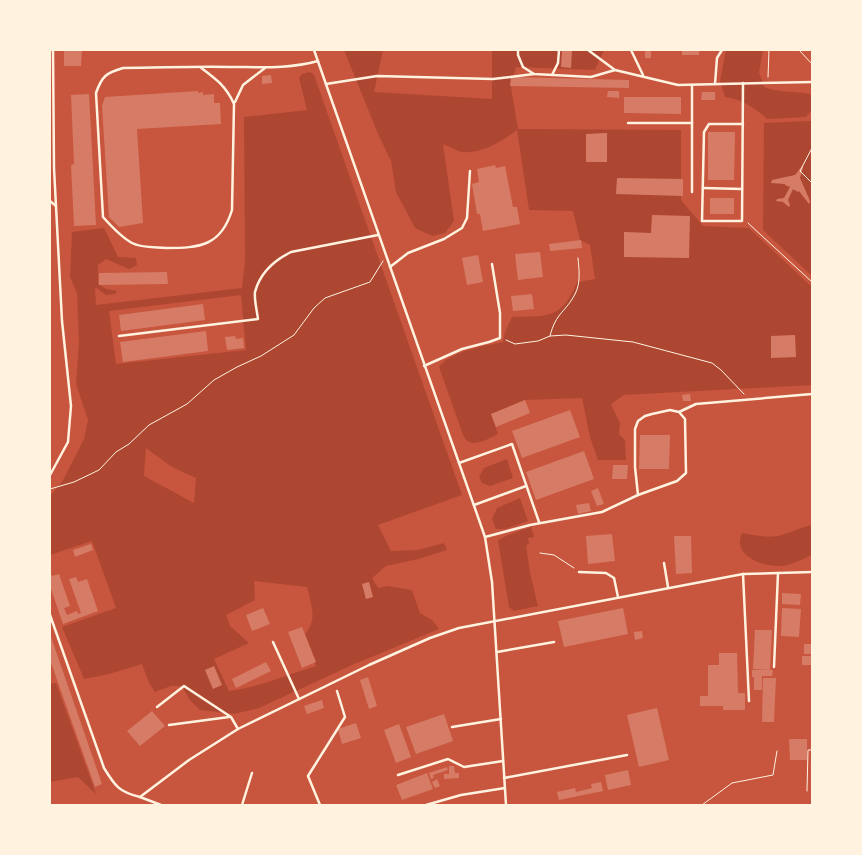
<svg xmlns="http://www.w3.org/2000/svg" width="862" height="855" viewBox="0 0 862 855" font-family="'Source Sans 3',sans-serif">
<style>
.green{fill:#ae4732;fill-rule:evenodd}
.building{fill:#d67c66}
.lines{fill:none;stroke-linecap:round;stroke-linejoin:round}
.path{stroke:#fff3e0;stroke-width:1}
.service{stroke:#fff3e0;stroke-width:2.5}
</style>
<rect width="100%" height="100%" fill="#c8553d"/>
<g class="green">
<path d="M344,50H383L374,92L492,99V50H604L595,70L516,67L511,87L518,129L681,130V200L703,226L749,228L812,287V385L624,395L611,404L620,423L619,434L625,440L626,460H598L590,437L582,398L525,400L491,414L498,434C487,439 470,451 463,435L439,367C451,351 484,346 503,342L505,332L512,317C549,316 562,319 577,282L595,279L590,245L580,240L573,211L529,210L517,130C502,141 482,154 462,152C456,151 449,146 443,144L454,221L445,233L432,236L415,228L396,192L391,161L378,134Z"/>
<path d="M726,50H763L759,72L764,87C779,93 795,91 810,94L812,99V110L806,117L767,119C755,108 742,99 725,97L720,81Z"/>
<path d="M310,72L314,75L462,495L378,525L391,551L418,550L444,543L447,550L418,559L386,566L372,578L378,588L388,586L412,590L420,613L432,620L439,629L352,665L259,708L234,714L200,710L189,699L182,686H171L155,692L149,683L142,664L109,674L84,679L62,627L116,608L92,541L50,555V496L62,482L84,439L88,420L76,384L79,343L77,293L70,277L72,232L104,228L118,257L136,258L137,265L129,269L106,259L98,265V284L106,289L117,291L115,294L106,295L95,287L96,305L242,288L245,261L244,117L307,110L299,78L302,74ZM241,295L246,350L116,364L109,311ZM146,448L172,467L196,478L194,503L144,476ZM254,581L307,587C311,605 318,619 305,634L316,666C287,675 259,687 229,691L214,659L249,643L230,626L226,615L255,600Z"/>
<path d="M812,121V276L763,230L764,123Z"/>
<path d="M507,459L513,478L490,486L482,483L479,477L484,468Z"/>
<path d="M520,498L528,521L505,529H496L492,519L497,508Z"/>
<path d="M812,525V555C803,559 788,567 778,566C760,566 732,555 742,533C755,535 769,539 782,535C792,532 801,527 812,525Z"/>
<path d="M531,527L534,537L528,538L529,544L526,545L530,573L538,606L514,611L509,607L498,540L508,535Z"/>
<path d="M56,683L96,794L78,777L50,782V684Z"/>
</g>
<g class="building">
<path d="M64,50H82L81,66H64Z"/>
<path d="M562,50H572L571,68L561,67Z"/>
<rect x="645" y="50" width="6" height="8"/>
<rect x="682" y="50" width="17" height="5"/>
<path d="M271,75L272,83L262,84V76Z"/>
<path d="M511,77L629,80V88L510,86Z"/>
<path d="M198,91V93L203,92V95L214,94V103H220L221,124L137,129L143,223L119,227L109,217L102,106L105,97Z"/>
<path d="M608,91H619V98L607,97Z"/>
<path d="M702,92H715V100H701Z"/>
<path d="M89,94L96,225L74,226L71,165L74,164L71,95Z"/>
<path d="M624,97H681V114L624,113Z"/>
<path d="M708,132H735L734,180H708Z"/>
<path d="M607,133V162H586V134Z"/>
<path d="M495,165L496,168L505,166L513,207H517L520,224L483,231L480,214H477L472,184L479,182L477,169Z"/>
<path d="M803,165V168L800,178L810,201L809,204L799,191L798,192L793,189L788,200L790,205L789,207L783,202L776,201L777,199L784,198L790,187L785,185V184L771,183L772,180L795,175Z"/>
<path d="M617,178L683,179V196L616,194Z"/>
<rect x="710" y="198" width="24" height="16"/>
<path d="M652,215L690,216L689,258L624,257V232L651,233Z"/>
<path d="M581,240L582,248L550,251L549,244Z"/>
<path d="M540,252L543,277L518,280L515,254Z"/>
<path d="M478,255L483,282L467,285L462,258Z"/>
<path d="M167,272L168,284L99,285V273Z"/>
<path d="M532,294L534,309L513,311L511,296Z"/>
<path d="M203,304L205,320L121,331L119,315Z"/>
<path d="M206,331L208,351L123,362L120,342Z"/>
<path d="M795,335L796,357L771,358V336Z"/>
<path d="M235,336L236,339L243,338L244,348L227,350L225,337Z"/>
<path d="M690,394L691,401H683L682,395Z"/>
<path d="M525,400L530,413L496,427L491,414Z"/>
<path d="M570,410L580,437L522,458L512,431Z"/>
<path d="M640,435H670L669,469H639Z"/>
<path d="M584,451L594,479L536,500L526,472Z"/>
<path d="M613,465H628L627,479H612Z"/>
<path d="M598,488L604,504L597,506L591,491Z"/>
<path d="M589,503L591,511L578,514L576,505Z"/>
<path d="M612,534L615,561L588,564L586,536Z"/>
<path d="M674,536H691L692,573L676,574Z"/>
<path d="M91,544L93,550L75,557L73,550Z"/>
<path d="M50,571L52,576L59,574L70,606L64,608L67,615L77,611L78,614L81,613L69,579L76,577L78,582L87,579L98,611L63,624L50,586Z"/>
<path d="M369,582L373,597L366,599L362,584Z"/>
<path d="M782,593L801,594L800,605L782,604Z"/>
<path d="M263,608L270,624L252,631L246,615Z"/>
<path d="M623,608L628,634L564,647L558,621Z"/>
<path d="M782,608L801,609L799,637L781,636Z"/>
<path d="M302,627L316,662L302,668L288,632Z"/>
<path d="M755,630H772L770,670L753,669Z"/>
<path d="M642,631L643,638L635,640L634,632Z"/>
<path d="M50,634L102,784L95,787L50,660Z"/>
<rect x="804" y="644" width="8" height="10"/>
<path d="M719,653H737L738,693H745V710H723V706H700V696H708V665H719Z"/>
<rect x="802" y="656" width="10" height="9"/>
<path d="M266,662L271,671L236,688L232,679Z"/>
<path d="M214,666L222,685L213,689L205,670Z"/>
<path d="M752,670H773L772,676H762V690H754V677H752Z"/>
<path d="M368,677L377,706L369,709L360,680Z"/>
<path d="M763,678H776L774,722H762Z"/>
<path d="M322,700L324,708L307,714L304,706Z"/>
<path d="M657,708L669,760L639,767L627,715Z"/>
<path d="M152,711L165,726L140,746L127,731Z"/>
<path d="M444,714L453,741L416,754L406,727Z"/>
<path d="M356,723L361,738L342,744L338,729Z"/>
<path d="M399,724L411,757L396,763L384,730Z"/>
<path d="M789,739H807V760H790Z"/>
<path d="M449,766H454L455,773H459V778L444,779V774H449Z"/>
<path d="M447,767L448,770L433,775L434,778L431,779L429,773Z"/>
<path d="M628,770L631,785L608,790L605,775Z"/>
<path d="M427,773L433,789L402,800L396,785Z"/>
<path d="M437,779L440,786L435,788L432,782Z"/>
<path d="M601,782L603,791L559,800L557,792L575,788L576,792L592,788L591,784Z"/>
</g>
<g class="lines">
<g class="path">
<path d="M799,50L812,64"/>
<path d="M768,77L769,50"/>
<path d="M812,148L800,171L812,183"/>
<path d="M748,223L812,282"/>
<path d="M550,336C556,312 566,312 575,294C581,283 579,270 578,258"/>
<path d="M506,340L515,344L538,341L550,336L566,335L633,342L712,363L721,370L744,394"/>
<path d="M50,489L74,482L99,470L116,452L129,444L149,425L187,404L214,380L237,367L261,356L294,335L314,308L325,298L370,282L383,261"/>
<path d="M540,553L554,555L574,568"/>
<path d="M807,791L808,750H812"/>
<path d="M702,805L732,783L773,775L777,751"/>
</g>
<g class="service">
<path d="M314,50L485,537L492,582L506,805"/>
<path d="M518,50V55L523,67L534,74L591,77L615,70"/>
<path d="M588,50L615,70L678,85L812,82"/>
<path d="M631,50L643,75"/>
<path d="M200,67C215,78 226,86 234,104L232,210C221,246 200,248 166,248C155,247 141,248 132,243C121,237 111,226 103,217L96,93C102,76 106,73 123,68C159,68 194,66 230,67C261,67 289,69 318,61"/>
<path d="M552,75L558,63L559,50"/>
<path d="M326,84L377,76L493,79L534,74"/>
<path d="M715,84L717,58L722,50"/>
<path d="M692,85V192"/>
<path d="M235,102L243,85L265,68"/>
<path d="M628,123H692"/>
<path d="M743,124H709L704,132L702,221H742L743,83"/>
<path d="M703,188L742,189"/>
<path d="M50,201L56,206"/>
<path d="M390,267L408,253L444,239L462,228L467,218L470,171"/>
<path d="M119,336L258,319C257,311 254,299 255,292C260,273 275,260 291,252L378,235"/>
<path d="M424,366L462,349L489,342L500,338V313L492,264"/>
<path d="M679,412L685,419L686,473L677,481L638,495L635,467V429L638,421L645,416L652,414L670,410L679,412L696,404L812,394"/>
<path d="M459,463L512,444L539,522"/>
<path d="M50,475L68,442L71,406L62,321L54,168L53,50"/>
<path d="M474,505L526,486"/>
<path d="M485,537L530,525L602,512L638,495"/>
<path d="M664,563L668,587"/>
<path d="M579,572L606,573L614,578L618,597"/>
<path d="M743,574L749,701"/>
<path d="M50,615L104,768C115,786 119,792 140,797L189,760L238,729L369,665L430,638L459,628L743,574L812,572"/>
<path d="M273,642L299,699"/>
<path d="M497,652L554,642"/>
<path d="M774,667L778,573"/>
<path d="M157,707L184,686L231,717L238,729"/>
<path d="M169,725L229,717"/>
<path d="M452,727L501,719"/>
<path d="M398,775L448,759L464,767L503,761"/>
<path d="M504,778L627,755"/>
<path d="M140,797L161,805"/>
<path d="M242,805L252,773"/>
<path d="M320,805L308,776L345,717L337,691"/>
<path d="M426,805L461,795L505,788"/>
</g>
</g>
<rect width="862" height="855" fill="none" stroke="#fff3e0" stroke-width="102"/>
</svg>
